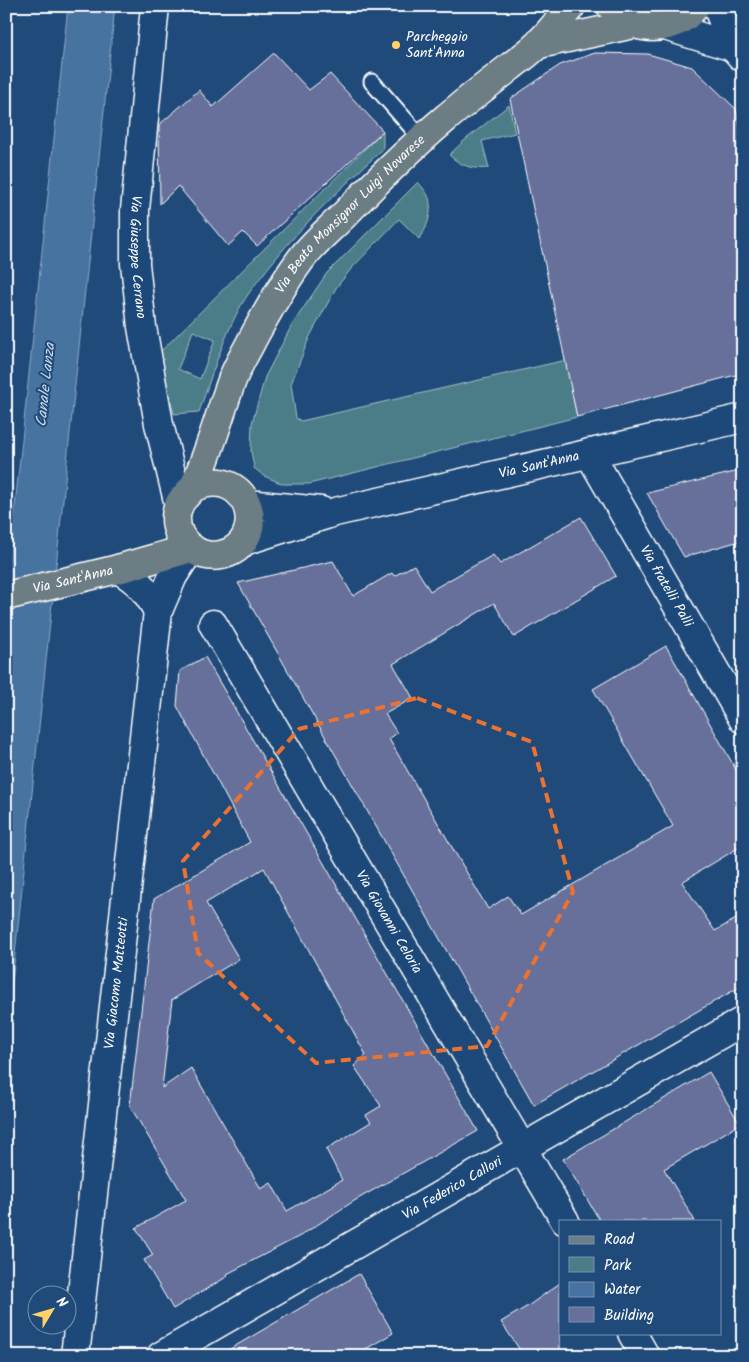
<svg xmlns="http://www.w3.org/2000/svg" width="749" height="1362" viewBox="0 0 749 1362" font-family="Kalam,sans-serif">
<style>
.green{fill:#4b7d89;stroke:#a5bec4;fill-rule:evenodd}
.water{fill:#4673a1;stroke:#90abc7}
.building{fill:#66709b;stroke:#fff;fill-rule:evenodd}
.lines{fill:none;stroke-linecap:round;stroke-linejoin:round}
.service-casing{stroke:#fff;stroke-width:19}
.minor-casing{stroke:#fff;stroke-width:31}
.secondary-casing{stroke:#fff;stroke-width:31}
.primary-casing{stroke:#fff;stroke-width:31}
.service{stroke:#1f4a7a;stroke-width:15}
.minor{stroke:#1f4a7a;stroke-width:28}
.secondary{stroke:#1f4a7a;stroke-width:28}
.primary{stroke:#6d7d84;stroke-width:28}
.marked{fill:none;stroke:#eb7230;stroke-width:4;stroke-dasharray:10 6;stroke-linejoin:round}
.poi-dot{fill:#ffd166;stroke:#1f4a7a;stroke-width:2}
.labels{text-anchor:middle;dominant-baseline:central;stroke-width:4;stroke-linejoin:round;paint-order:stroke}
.poi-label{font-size:14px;fill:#fff;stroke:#1f4a7a;text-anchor:start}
.street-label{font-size:14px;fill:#fff;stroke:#1f4a7a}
.water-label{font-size:15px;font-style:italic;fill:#d1dce8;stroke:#1f4a7a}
</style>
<rect width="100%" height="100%" fill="#1f4a7a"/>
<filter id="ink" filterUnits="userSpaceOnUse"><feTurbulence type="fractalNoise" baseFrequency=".02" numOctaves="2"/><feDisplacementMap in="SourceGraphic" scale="10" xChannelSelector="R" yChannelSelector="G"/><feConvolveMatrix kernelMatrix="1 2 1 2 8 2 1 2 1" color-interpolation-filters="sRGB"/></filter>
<g filter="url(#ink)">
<g class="green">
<path d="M509,105L515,133L482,141L489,168C473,170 461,166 449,155L465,140Z"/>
<path d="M383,131V149C344,185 306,221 272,263C260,278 248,293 239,309C222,342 211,377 199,412L174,414L159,353ZM193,331L215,340L200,379L178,369Z"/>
<path d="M418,182C421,186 427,192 429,198C433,212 427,229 419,239L399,219L351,269L336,288L309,338L291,384L296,418L301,421L566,360L577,417L309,484H283L264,476L254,468L251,451L252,423L265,377L292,325L327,273Z"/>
</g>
<path class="water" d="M68,6H115L6,1040V591Z"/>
<g class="building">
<path d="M274,53L309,90L330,74L383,131L257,246L243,232L228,246L178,186L160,204L159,125L199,90L213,107Z"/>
<path d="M595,53L648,54L692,67L736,109L743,140V373L577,417L510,99L560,65Z"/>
<path d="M743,470V540L684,557L647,493Z"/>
<path d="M581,517L616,576L514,637L494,603L393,664L413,698L385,714L397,733L389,739L488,909L508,896L521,915L673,826L593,689L666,646L743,782V845L682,882L715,931L743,915V985L534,1105L238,583L333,561L353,596L392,573L394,576L414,565L430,591L493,555L500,564Z"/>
<path d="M205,657L478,1131L354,1201L300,1236L227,1274L228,1276L173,1309L144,1260L153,1255L136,1228L186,1200L130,1106L154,899L250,842L177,706L180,671ZM264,868L366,1055L354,1066L381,1106L366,1115L371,1122L326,1149L342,1180L287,1211L271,1183L261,1189L191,1068L162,1088L172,1000L239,959L206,903Z"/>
<path d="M709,1072L740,1124L664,1169L695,1221H600L563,1159Z"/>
<path d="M359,1274L393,1333L354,1356H218Z"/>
<path d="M560,1283V1356H524L501,1322L528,1306Z"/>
</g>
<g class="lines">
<defs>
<path id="service" d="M372,82L422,139"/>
<g id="minor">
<path id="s1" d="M155,6L135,210V264L142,327L159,424L179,505"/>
<path id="s2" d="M589,453L743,719"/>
<path d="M118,569C139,581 146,590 158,611"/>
<path id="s3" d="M213,624L565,1221"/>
<path d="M632,1333L645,1356"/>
<path id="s4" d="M75,1356L158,611L173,576L191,548"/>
<path id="s5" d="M161,1356L743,1021"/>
</g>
<g id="secondary">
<path d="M717,6L733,47L741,56"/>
<path d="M665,26L733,47"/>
<path d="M248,504L321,511"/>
<path id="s6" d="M244,541L335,512L743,418"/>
</g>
<g id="primary">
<path d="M611,6C618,14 626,21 636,24C656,31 682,25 695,6"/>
<path d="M539,44L634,24"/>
<path id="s7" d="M194,487C253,463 270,545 221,555C198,560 175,541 176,517C177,498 189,496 195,484C210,451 219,416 231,383C236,368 245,354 252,340C267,312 282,285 301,259C313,243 329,230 343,216C376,182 410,148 446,118C467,100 489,84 510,67C520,59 532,51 540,42C551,31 561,18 571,6"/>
<path id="s8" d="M6,596L118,569L191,548"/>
</g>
</defs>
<use href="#service" class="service-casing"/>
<use href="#minor" class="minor-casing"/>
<use href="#secondary" class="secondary-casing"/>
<use href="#primary" class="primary-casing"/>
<use href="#service" class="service"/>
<use href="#minor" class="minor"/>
<use href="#secondary" class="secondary"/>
<use href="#primary" class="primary"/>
</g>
</g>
<path class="marked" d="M417,698L532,742L573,892L487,1046L316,1063L198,953L183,861L299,729Z"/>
<circle class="poi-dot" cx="396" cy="45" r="5"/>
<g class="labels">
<g class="poi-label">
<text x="406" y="37">Parcheggio<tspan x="406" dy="16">Sant'Anna</tspan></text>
</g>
<g class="street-label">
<text stroke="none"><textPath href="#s7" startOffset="550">Via Beato Monsignor Luigi Novarese</textPath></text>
<text stroke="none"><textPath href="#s1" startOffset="252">Via Giuseppe Cerrano</textPath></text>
<text stroke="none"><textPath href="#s6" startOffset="305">Via Sant'Anna</textPath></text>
<text stroke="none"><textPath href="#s8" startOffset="69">Via Sant'Anna</textPath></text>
<text stroke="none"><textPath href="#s2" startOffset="154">Via fratelli Palli</textPath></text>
<text stroke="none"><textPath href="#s3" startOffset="346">Via Giovanni Celoria</textPath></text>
<text stroke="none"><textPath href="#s4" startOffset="375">Via Giacomo Matteotti</textPath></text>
<text stroke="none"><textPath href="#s5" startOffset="336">Via Federico Callori</textPath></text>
</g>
<g class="water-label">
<text transform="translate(46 385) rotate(-84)">Canale Lanza</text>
</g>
</g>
<rect width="749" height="1362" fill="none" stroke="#1f4a7a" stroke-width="25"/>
<rect x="12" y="12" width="724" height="1337" fill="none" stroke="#fff" stroke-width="2" filter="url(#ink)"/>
<rect x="559" y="1220" width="162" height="115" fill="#1f4a7a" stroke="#7992af"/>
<rect x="569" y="1236" width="25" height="8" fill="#6d7d84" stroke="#7992af"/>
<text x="604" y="1244" font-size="15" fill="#ffffff">Road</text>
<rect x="569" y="1257" width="25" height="15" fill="#4b7d89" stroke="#7992af"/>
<text x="604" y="1270" font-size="15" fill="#ffffff">Park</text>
<rect x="569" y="1282" width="25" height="15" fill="#4673a1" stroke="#7992af"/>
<text x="604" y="1294" font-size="15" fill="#ffffff">Water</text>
<rect x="569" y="1307" width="25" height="15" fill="#66709b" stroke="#7992af"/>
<text x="604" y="1320" font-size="15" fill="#ffffff">Building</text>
<g transform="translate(52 1310) rotate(52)"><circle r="24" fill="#1f4a7a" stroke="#7992af"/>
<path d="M0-4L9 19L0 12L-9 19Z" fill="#ffd166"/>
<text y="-8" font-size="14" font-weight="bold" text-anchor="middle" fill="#ffffff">N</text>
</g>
</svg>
